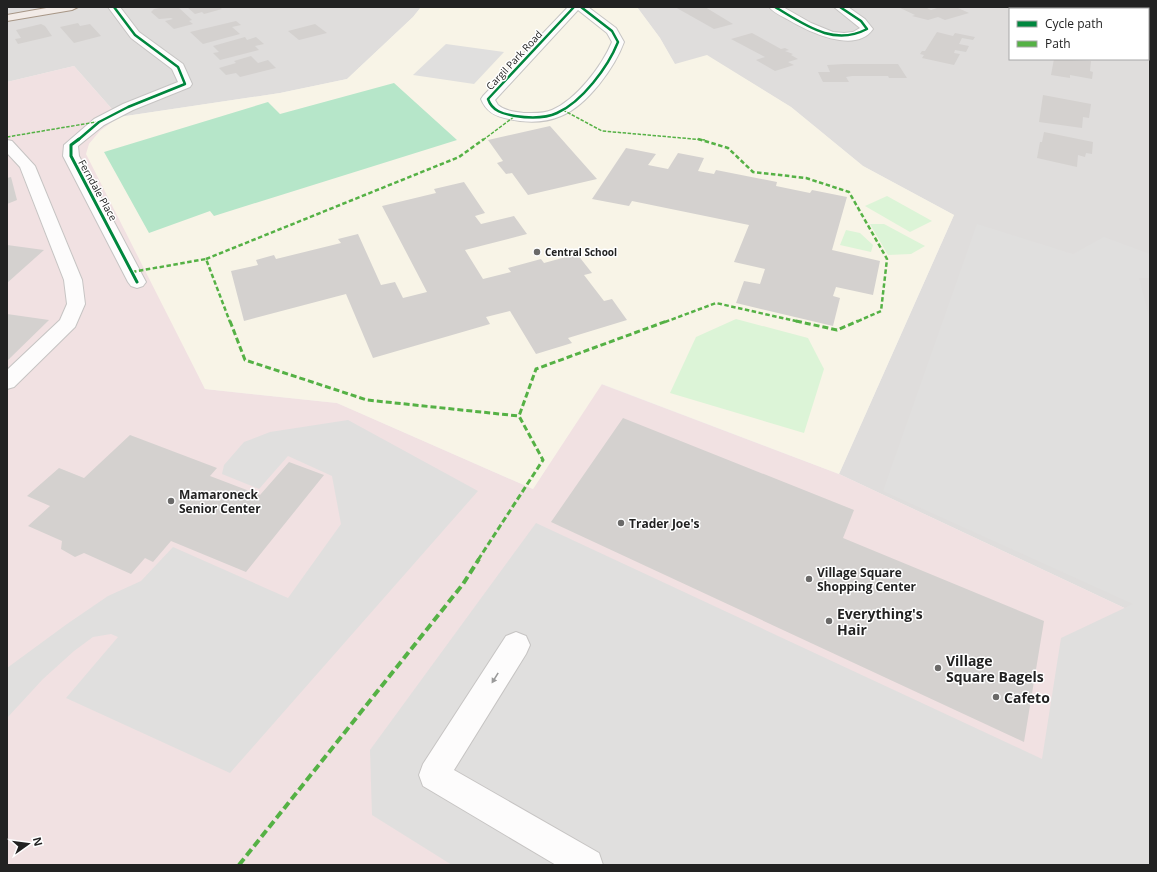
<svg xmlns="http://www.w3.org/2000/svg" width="1157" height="872" viewBox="0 0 1157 872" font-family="'Open Sans',sans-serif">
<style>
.residential{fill:#dfdddc;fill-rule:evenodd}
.commercial{fill:#f1e1e2}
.education{fill:#f8f4e7}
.park{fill:#dcf4d7}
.pitch{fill:#b6e6c9}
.parking{fill:#e0dfde}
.building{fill:#d4d1cf}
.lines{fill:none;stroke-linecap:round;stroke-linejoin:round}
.minor-casing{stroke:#c6c4c3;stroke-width:2}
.major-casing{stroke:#a79686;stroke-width:2}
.minor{fill:#fdfcfc;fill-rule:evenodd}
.major{fill:#f2ebe7;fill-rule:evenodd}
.quiet-far3{stroke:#55b145;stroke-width:1.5;stroke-dasharray:3.5 1.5;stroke-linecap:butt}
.quiet-far2{stroke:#55b145;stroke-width:2.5;stroke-dasharray:4.5 2.5;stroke-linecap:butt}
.quiet-far1{stroke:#55b145;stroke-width:3;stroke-dasharray:6 3;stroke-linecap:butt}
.quiet{stroke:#55b145;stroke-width:4;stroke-dasharray:8 4;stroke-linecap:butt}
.cycleway-far1-casing{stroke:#fff;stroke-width:4}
.cycleway-casing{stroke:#fff;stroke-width:5}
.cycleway-far1{stroke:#00873e;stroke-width:2.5}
.cycleway{stroke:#00873e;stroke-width:3}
.oneway{fill:#9a9a9a}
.poi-dot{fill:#6a6968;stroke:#fff;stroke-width:1.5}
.labels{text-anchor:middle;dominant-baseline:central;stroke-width:3;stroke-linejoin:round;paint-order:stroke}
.far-street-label{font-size:10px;fill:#222;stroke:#fff}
.far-poi-label{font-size:10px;font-weight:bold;fill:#222;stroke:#fff;text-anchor:start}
.poi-label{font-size:12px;font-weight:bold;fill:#222;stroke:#fff;text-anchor:start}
.near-poi-label{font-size:14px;font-weight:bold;fill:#222;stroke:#fff;text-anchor:start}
</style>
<rect width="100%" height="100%" fill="#f0edea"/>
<g class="residential">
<path d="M7,7H421L413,17L347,79L280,93L119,117L74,66L7,82Z"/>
<path d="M637,7H1150V620L839,474L954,215L863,166L791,107L707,56L675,65L660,38ZM1010,9H1148V59H1010Z"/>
</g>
<path class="commercial" d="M74,66L119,117L100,131L89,144L205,389L337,403L533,489L601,384L839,474L1150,620V865H7V82Z"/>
<path class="education" d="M421,7H637L660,38L675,64L707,55L791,107L863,166L954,215L839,474L602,384L533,489L337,403L205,389L86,154L89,144L100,131L119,117L280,93L347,79L413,17Z"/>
<g class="park">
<path d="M887,196L932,221L910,232L865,206Z"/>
<path d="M870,224H884L925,246L911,254L888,255Z"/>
<path d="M846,230L860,233L873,245L871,252L840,245Z"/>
<path d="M736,319L808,338L824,369L804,433L670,393L696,337Z"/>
</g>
<path class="pitch" d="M394,83L457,140L214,216L210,211L149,233L104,152L268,102L280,114Z"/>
<g class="parking">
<path d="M446,44L504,52L474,84L413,75Z"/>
<path d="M977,224L1073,254L1104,237L1150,254V278H1139L1150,320V865H452L372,815L370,750L536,523L1042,759L1061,638L1133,604L883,491Z"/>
<path d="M348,420L478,491L230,773L66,698L118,637L111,634L93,637L74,651L43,679L7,718V668L67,624L108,596L141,581L173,547L288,598L341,524L332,476L288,456L259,489L222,474L224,465L244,442L270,432Z"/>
</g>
<g class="building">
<path d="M164,7H178L192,20L189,21L193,24L174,29L165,21L173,19L171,18L159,19L151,12L154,9Z"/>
<path d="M187,7H219L222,9L204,14L202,12L195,14Z"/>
<path d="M675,7H705L733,24L714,29Z"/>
<path d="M898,7H925L931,10L940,7H956L969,13L945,20L938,17L928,20L912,16L915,15Z"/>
<path d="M236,21L241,25L232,27L240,34L203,44L190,32Z"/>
<path d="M78,23L80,26L90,24L101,36L74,43L60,27Z"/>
<path d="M41,24L45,26L52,36L18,44L15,39L21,38L16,30Z"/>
<path d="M315,24L327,33L299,40L288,31Z"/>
<path d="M937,32L953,36L955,33L975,37L973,40L962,38L959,44L969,46L966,52L955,50L954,53L960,54L954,65L922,58L924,55L920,54L922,51H925Z"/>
<path d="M752,33L781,49L785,48L789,50L785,51L793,54L791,55L798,59L788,62L794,65L775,71L756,60L765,57L731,39Z"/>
<path d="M245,37L247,40L256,37L264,44L255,46L259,50L220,60L213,53L219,52L213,46Z"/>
<path d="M251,56L258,63L268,60L276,68L240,77L236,73L226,75L219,68L236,63L234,61Z"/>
<path d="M1054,59L1091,61L1090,71L1093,72L1092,79L1070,75V78L1051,75Z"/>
<path d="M844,64H898L907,78H889L888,76H852L846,77L849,82H823L818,72H830L827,65Z"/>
<path d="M1043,95L1091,104L1089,118L1083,117L1082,128L1039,122Z"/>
<path d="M550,126L597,179L528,195L512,173L506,174L497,163L503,161L488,140Z"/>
<path d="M1044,132L1093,142L1092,154L1086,153L1085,157L1078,155L1077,167L1037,158L1040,142H1042Z"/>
<path d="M626,148L656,154L648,165L668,169L678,153L704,158L698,171L714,174L716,170L777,182L776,186L810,193L812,190L847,197L832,250L880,261L873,295L836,287L833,296L840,298L833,326L736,303L744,281L760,284L765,269L734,262L749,225L632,201L629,206L592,199Z"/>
<path d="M11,177L17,200L7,204V178Z"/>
<path d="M464,182L485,213L475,216L481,224L514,216L527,234L465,250L483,279L511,272L508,268L541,259L544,263L577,254L592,273L584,275L604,301L612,299L627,320L568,338L572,343L536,354L510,311L486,317L490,324L373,358L346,294L244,321L231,271L258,265L256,260L274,255L276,259L341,243L338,239L358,234L381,285L395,282L403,298L427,292L382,206L436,193L434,189Z"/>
<path d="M7,245L44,250L7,283Z"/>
<path d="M7,314L49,320L7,361Z"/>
<path d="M623,418L854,510L843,538L1044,621L1024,742L551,522Z"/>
<path d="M130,435L217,468L210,476L260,495L289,462L324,475L246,572L171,541L153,562L145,558L131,574L84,553L75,557L61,549L62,541L28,526L50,506L27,496L59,468L84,478Z"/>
</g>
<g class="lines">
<defs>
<g id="minor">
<path d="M108,7H120L139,32L183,64L192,84L190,87L133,110L104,125L78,146L79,156L146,282L143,286L137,288L131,286L128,282L63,156L64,145L94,119L123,104L178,82L172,69L131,38Z"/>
<path d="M568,7H588L616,28L624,42C615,67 587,106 561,116C545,123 526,123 509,119C496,117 486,112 481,99L483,96ZM578,10L607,33L612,42C602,66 576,100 552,110C543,114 533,113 524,113C515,112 505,111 498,105L495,100Z"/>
<path d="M769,7H783L811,23L833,32L844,33L853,32L860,28L834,7H848L865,19L873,29C855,55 807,31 787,19C781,16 773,12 769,7Z"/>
<path d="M7,140L12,141L35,166L82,280L85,304L75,327L14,387L7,389V370L60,320L67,304L64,280L20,167L7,153Z"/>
<path d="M516,632L526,636L530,645L526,654L454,770L599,853L603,865H556L423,786L419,775L423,764L506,636Z"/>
</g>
<path id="major" d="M52,7H78L72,10L7,21V15Z"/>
</defs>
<use href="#minor" class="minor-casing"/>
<use href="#major" class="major-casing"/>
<use href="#minor" class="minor"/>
<use href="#major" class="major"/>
<g class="quiet-far3">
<path d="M563,110L602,131L705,140"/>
<path d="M7,137L96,122"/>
<path d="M483,140L515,116"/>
</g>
<g class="quiet-far2">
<path d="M698,139L728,148L753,172L806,178L849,192L887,259L881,311L856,322"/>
<path d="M206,259L459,157L484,139"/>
<path d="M132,272L206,259L230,322"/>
<path d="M665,322L716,303L800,322"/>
</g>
<g class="quiet-far1">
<path d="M230,321L245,360L367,400L519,416"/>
<path d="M796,321L837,330L858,321"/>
<path d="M478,560L543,460L519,416L536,369L667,321"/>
</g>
<path class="quiet" d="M239,865L463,584L479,559"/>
<defs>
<g id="cycleway-far1">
<path d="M574,7L488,99C492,111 503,114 515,116C528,118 544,119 557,113C582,102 608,67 618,42L612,31L581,7"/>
<path d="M775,7C804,24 833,47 867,29L861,21L840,7"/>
<path d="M78,140L99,122L128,107L185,84L178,67L135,35L114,7"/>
</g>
<path id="cycleway" d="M79,139L71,145V156L137,282"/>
</defs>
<use href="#cycleway-far1" class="cycleway-far1-casing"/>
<use href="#cycleway" class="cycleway-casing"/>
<use href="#cycleway-far1" class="cycleway-far1"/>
<use href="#cycleway" class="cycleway"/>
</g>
<defs><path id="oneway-solid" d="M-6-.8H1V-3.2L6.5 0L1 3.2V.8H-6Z"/></defs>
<use class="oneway" href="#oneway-solid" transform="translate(495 678) rotate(122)"/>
<g class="poi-dot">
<circle cx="537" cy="252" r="4"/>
<circle cx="171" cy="501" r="4"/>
<circle cx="621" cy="523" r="4"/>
<circle cx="809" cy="579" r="4"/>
<circle cx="829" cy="621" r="4"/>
<circle cx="938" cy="668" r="4"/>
<circle cx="996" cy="697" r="4"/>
</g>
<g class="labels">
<g class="far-street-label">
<text transform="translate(514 60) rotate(-47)">Cargil Park Road</text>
<text transform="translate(98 190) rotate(61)">Ferndale Place</text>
</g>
<g class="far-poi-label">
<text x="545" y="252">Central School</text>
</g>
<g class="poi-label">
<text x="179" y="494">Mamaroneck<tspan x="179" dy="14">Senior Center</tspan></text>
<text x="629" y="523">Trader Joe's</text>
<text x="817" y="572">Village Square<tspan x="817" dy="14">Shopping Center</tspan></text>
</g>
<g class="near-poi-label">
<text x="837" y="613">Everything's<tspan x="837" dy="16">Hair</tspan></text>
<text x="946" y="660">Village<tspan x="946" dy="16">Square Bagels</tspan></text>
<text x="1004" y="697">Cafeto</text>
</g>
</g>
<rect width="1157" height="872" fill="none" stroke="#222222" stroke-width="16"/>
<rect x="1009" y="8" width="140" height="52" fill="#ffffff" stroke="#a7a7a7"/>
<rect x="1017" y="21" width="20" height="6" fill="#00873e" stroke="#a7a7a7"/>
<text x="1045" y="28" font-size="12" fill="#222222">Cycle path</text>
<rect x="1017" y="41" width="20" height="6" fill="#55b145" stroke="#a7a7a7"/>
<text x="1045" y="48" font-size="12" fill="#222222">Path</text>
<g transform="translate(28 844) rotate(76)" stroke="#ffffff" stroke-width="3" paint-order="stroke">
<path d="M0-3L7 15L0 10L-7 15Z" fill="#222222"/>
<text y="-6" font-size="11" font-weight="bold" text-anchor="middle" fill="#222222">N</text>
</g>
</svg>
